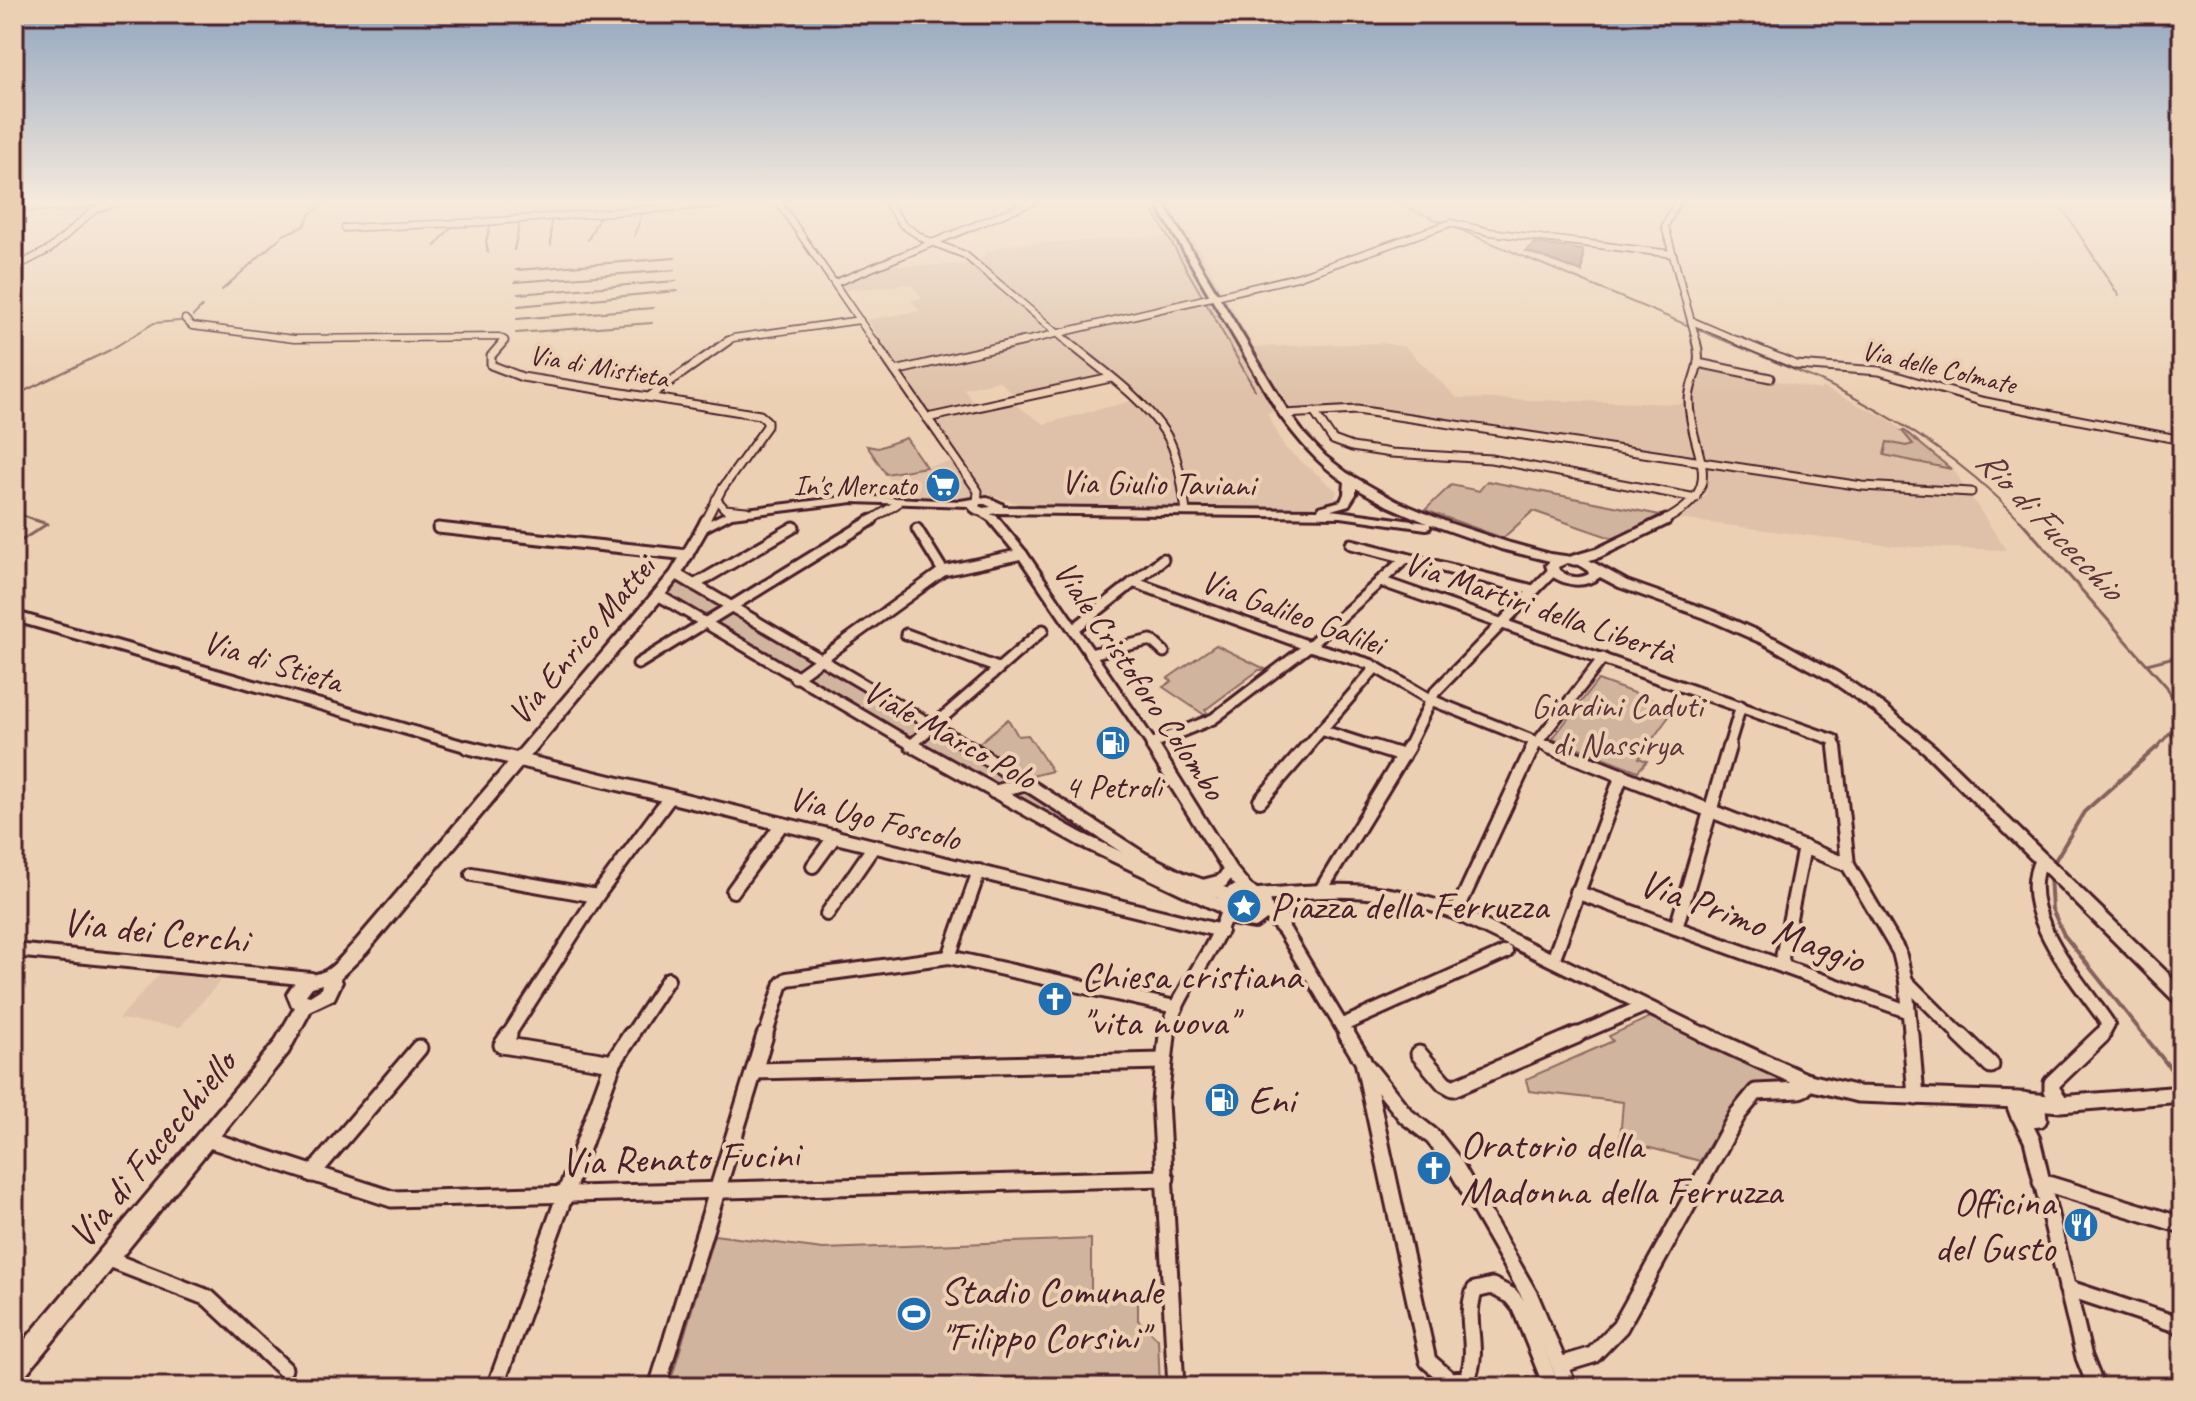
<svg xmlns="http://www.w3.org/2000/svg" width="2196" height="1401" viewBox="0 0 2196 1401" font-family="Caveat,sans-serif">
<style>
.built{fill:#dec1a8;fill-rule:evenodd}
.green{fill:#d1b49d;stroke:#8e6a64;stroke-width:2}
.water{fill:#ad8c7f;stroke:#85605d;stroke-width:2}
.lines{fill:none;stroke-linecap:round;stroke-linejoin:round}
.stream-far2{stroke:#85605d;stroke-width:2}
.stream-far1{stroke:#85605d;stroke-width:3}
.stream{stroke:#85605d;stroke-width:4}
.street-far4-casing{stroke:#4a1f2b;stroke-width:9}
.street-far3-casing{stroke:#4a1f2b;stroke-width:11}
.street-far2-casing{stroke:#4a1f2b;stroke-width:15}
.street-far1-casing{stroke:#4a1f2b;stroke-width:18}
.street-casing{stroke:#4a1f2b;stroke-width:21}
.secondary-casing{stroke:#4a1f2b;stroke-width:6}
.street-far4{stroke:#ecd0b3;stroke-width:6}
.street-far3{stroke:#ecd0b3;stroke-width:7}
.street-far2{stroke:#ecd0b3;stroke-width:9}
.street-far1{stroke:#ecd0b3;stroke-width:12}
.street{stroke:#ecd0b3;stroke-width:15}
.secondary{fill:#ecd0b3;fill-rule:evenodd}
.labels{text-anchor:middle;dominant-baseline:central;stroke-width:8;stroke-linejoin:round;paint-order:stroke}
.far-street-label{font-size:28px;fill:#4a1f2b;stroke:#ecd0b3}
.far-poi-label{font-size:28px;fill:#4a1f2b;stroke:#ecd0b3;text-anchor:end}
.street-label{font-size:34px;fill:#4a1f2b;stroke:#ecd0b3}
.park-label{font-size:34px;fill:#5e353c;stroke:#ecd0b3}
.poi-label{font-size:34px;fill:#4a1f2b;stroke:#ecd0b3}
.water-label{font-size:36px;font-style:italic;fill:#5e353c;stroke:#ecd0b3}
.near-poi-label{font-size:40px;fill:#4a1f2b;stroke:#ecd0b3;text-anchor:start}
.near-street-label{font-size:40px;fill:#4a1f2b;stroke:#ecd0b3}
</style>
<rect width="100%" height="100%" fill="#ecd0b3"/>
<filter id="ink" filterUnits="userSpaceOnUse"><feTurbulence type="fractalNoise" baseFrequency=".0125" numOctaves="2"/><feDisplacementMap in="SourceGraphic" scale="16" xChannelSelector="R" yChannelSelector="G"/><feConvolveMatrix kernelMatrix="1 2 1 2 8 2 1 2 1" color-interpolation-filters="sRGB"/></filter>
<g filter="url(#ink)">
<g class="built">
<path d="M1190,234L1254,347L1384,343L1405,347L1457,398L1682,404L1693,363L1820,390L1822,387L1888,419L1953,469L2006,550L1892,546L1678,519L1706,494V460L1356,407L1267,413L1285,448L1337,491L1335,498L1325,504L1304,510L1073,508L1019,504L993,496L969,500L897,494L886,474L961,460L867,320L920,311L911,300L922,298L911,284L837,291L830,284L883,261L903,266L981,264L980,260L986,253L1005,245ZM999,381L1020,400L1106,381L1131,401L1044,424L1013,403L981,410L963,389Z"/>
<path d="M162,971L222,979L180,1027L119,1019Z"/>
</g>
<g class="green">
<path d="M1902,431H1905L1951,469L1884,455L1887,442L1906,446L1913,444Z"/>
<path d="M906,438L926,467L886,474L867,446L878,448Z"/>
<path d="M1487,481L1660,515L1614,539L1533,511L1503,538L1425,510L1451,485L1479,491Z"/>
<path d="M673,582H679L722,607L707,618L701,617L664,596Z"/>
<path d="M730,612L811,661L794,673L711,622Z"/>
<path d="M1216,645L1267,670H1259L1205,710L1209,715L1206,716L1163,687L1172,681L1168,678Z"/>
<path d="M820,666L925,727L909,740L803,679Z"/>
<path d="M1598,680L1675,708L1639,758L1647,761L1638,771L1553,738Z"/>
<path d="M1008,719L1018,736L1028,735L1052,771L1028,777L978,744Z"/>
<path d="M936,731L1018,781L996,787L920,746Z"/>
<path d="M1028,787L1135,862L1006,793Z"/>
<path d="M1650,1017L1791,1084L1749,1094L1729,1111L1700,1161L1620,1140L1623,1102L1529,1091L1526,1079L1613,1041L1609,1036Z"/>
<path d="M714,1235L823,1249L1091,1239V1292L1138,1297V1320L1158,1339L1160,1387H669Z"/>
</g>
<path class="water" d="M1534,243L1583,250L1582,272L1526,251Z"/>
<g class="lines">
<g class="stream-far2">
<path d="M1147,200L1202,296"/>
<path d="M1389,200L1823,382C1898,418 1965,461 2022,522"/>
<path d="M2057,200L2119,296"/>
<path d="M14,212L73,210L101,205"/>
<path d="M551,218V245"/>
<path d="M69,228L87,212"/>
<path d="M634,236L643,212"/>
<path d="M588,240L599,217"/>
<path d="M435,246L454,224"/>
<path d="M514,250L520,221"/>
<path d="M488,252L486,242L491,222"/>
<path d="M516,270L675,258"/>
<path d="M515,282L675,270"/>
<path d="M222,290L283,235L304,226L310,214L329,200"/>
<path d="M518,294L676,281"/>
<path d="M1206,303L1255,390"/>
<path d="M518,306L677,291"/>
<path d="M193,316L202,307"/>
<path d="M517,319L653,308"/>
<path d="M516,333L652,323"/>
<path d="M14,396L110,350L154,323L180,321"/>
<path d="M14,512L41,522"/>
</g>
<g class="stream-far1">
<path d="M2020,520L2167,687L2176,707L2177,724L2156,749"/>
<path d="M14,545L47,524L35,520"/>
<path d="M2147,664L2182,655"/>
<path d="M2170,733L2182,746"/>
</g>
<g class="stream">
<path d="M2053,864L2084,812L2157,747"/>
<path d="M2050,875L2052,909L2064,935L2182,1083"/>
</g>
<defs>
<g id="street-far4">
<path d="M777,200L875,343"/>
<path d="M885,200L903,225L924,239L965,255L1069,343"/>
<path d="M1678,200L1665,226L1697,343"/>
<path d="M345,228L484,222L769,200"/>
<path d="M14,268L50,249L94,210L122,200"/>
<path d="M835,283L1037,200"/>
<path d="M185,319L192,326L294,339L499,337L504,340L502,343"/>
<path d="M1692,321L1743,343"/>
<path d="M724,343L733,338L860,320"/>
<path d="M1017,343L1297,277L1451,223L1490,232L1673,254"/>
</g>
<g id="street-far3">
<path d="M504,341L491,356V365L522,377L760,415L767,421V426L722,489L705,522"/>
<path d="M874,341L978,491L977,502"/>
<path d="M1067,341C1100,369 1142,396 1166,434C1179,455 1182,486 1186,511"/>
<path d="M1738,341L1796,365L1879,371L1981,401L2182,440"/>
<path d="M1698,363L1770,378"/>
<path d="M895,371L1025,341"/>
<path d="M650,396L728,341"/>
<path d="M1314,412L1333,440L1352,447L1391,453L1491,459L1696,498"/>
<path d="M1284,414L1357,410L1862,486L1971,492"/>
<path d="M927,418L1111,378"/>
<path d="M716,499L725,509L746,511"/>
<path d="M981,512L997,522"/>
<path d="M868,522L897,504"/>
<path d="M1662,522C1733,486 1689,456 1689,400C1690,377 1704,367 1696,341"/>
</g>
<g id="street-far2">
<path d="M994,520L1022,554L1155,749"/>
<path d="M438,528L688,555"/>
<path d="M702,528L706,520"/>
<path d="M917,529L943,571"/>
<path d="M1351,544L1533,590"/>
<path d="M1574,560L1598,553L1666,520"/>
<path d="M676,574L973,749"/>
<path d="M1380,581L1834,740L1835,749"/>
<path d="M1133,582L1309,646L1370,664L1431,700L1554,749"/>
<path d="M694,585L794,527"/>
<path d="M658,595L919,749"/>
<path d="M14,616L474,749"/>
<path d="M1074,629L1163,559"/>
<path d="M906,634L998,668"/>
<path d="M1090,654L1151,640L1164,652"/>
<path d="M638,664L872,520"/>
<path d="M795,678L943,571L1022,554"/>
<path d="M1321,730L1380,749"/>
<path d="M1151,744L1213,719L1309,646L1406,558"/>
<path d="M910,746L1043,630"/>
<path d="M1305,749L1376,667"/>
<path d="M1407,749L1435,692L1553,571"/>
<path d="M1532,749L1603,658"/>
<path d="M1728,749L1741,706"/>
</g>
<g id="street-far1">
<path d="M467,747L1221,931"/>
<path d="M915,747L1080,839L1223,907"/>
<path d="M969,747L1143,859L1183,879L1228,895"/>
<path d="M1153,747L1230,870L1248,891"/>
<path d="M1374,747L1403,756"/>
<path d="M1549,747L1848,865"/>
<path d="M1835,747L1848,865L1899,952L1906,981L1911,1037"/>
<path d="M994,792L1027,783"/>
<path d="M1260,801L1307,747"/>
<path d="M2041,860C2014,912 2080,982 2108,1024L2101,1037"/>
<path d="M813,866L835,836"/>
<path d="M472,874L597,896"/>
<path d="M1203,886L1222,881L1230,870"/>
<path d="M1321,890L1408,747"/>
<path d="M733,891L782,824"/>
<path d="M1248,891L1264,899L1267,912L1254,922L1231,918L1223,907L1224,901L1233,892Z"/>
<path d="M1576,892L1907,1011"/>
<path d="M1259,895C1339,889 1379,885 1456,913L1709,1037"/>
<path d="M1267,912L1284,930L1348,1037"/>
<path d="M1456,913L1533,747"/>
<path d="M827,914L874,846"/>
<path d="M1283,924L1280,914L1287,900"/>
<path d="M1676,928L1729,747"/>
<path d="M14,950L311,979"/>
<path d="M949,957L979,871"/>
<path d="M1553,960L1622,775"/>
<path d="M1784,967L1782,958L1804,847"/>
<path d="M1906,981L1962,1037"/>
<path d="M1343,1025L1506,952"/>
<path d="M507,1037L597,896L670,797"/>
<path d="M630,1037L668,979"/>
<path d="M765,1037L782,983L787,979L949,957L1175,1007"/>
<path d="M1166,1037C1176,991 1212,958 1226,914"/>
<path d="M1572,1037L1644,1006"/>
</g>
<g id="street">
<path d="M509,1035L502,1045L613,1063"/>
<path d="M1167,1035L1160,1101L1176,1387"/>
<path d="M1347,1035L1363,1061L1428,1361L1450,1380L1467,1379C1481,1346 1462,1321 1475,1290L1492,1286L1511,1296L1520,1307L1552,1387"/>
<path d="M1705,1035L1805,1081L1858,1094L2019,1100"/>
<path d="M1911,1035L1916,1097"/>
<path d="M1960,1035L1991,1065"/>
<path d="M1419,1054L1444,1083L1453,1088L1577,1035"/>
<path d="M1366,1066L1406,1116L1433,1137L1453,1162L1530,1296L1566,1381"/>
<path d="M756,1071L1163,1061"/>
<path d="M2023,1100L2038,1109L2039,1119L2030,1120L2018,1114L2014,1103Z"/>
<path d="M2027,1101L2060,1104L2182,1094"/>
<path d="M2061,1103L2052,1090V1083L2102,1035"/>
<path d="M2020,1116L2032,1140L2084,1357L2096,1387"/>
<path d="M207,1139L392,1199L1166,1178"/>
<path d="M312,1174L419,1048"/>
<path d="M2041,1182L2182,1225"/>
<path d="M107,1259L208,1298L284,1369"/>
<path d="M2067,1288L2182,1326"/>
<path d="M1560,1365L1593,1355L1620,1327L1738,1114L1756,1092L1799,1090L1804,1088L1805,1081"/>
<path d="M495,1387L613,1063L631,1035"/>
<path d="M657,1387L765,1035"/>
</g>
<path id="secondary" d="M1154,200H1161L1289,413L1305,435L1325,456L1347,473L1396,501L1449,523L1510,543L1550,554L1587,559L1627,581L1715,612L1776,639L1838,673L1883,704L1934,746L2182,987V1005L2176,1003L1924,752L1873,710L1828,679L1766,645L1705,618L1619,587L1600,577C1584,589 1564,586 1549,574L1546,565L1550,561L1501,549L1430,524V528L1426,529L1341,517L996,513C985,516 973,516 968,506L853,502L732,517L707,530L680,577L366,953L340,978L342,982L334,999L311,1010L288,1053L22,1379L14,1383V1353L274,1043L295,1007L292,1006L287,994C299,973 306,979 325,971C335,966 346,951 354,943L671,572L698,526L729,511L853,496L960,501L987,497L1002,504L1003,507L1318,510L1319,507L1341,501L1344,494L1345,482C1318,464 1298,440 1279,414ZM1356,488L1388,506L1427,523L1331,510L1349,505L1356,494ZM980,504H985L991,507L983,508L979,506ZM1567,563L1579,565L1588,571L1589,574C1578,580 1568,577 1559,570L1558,567ZM322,984L321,989L310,996L306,995L312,987Z"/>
</defs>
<use href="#street-far4" class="street-far4-casing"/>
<use href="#street-far3" class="street-far3-casing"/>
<use href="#street-far2" class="street-far2-casing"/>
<use href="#street-far1" class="street-far1-casing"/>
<use href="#street" class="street-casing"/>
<use href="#secondary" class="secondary-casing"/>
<use href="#street-far4" class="street-far4"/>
<use href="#street-far3" class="street-far3"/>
<use href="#street-far2" class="street-far2"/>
<use href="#street-far1" class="street-far1"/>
<use href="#street" class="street"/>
<use href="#secondary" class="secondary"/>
</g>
</g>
<linearGradient id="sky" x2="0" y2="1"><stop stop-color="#90a4be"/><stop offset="0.51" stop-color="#f6eadd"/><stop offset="1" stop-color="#f6eadd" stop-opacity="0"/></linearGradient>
<rect width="2196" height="396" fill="url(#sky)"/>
<defs>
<symbol id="supermarket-disc" viewBox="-11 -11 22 22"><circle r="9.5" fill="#1f6fb2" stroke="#ecd0b3"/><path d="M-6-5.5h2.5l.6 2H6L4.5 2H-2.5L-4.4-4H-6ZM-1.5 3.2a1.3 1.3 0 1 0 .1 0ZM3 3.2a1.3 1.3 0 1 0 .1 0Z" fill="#fff"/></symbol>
<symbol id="fuel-disc" viewBox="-11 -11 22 22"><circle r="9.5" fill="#1f6fb2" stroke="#ecd0b3"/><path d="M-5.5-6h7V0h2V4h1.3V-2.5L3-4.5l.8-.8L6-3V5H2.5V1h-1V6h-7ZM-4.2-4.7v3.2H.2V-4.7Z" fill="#fff"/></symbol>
<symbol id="sight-disc" viewBox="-11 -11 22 22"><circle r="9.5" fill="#1f6fb2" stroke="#ecd0b3"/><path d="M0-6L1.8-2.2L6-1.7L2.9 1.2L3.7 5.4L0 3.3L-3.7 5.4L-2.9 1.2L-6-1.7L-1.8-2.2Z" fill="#fff"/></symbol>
<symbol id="church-disc" viewBox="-11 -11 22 22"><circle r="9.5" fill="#1f6fb2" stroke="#ecd0b3"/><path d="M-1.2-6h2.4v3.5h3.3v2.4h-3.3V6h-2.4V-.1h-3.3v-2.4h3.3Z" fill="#fff"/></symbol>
<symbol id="restaurant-disc" viewBox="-11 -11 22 22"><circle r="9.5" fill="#1f6fb2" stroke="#ecd0b3"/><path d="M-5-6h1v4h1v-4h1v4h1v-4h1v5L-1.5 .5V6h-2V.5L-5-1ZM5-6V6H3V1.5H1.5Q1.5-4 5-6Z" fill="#fff"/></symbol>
<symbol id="stadium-disc" viewBox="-11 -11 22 22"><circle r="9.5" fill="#1f6fb2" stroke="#ecd0b3"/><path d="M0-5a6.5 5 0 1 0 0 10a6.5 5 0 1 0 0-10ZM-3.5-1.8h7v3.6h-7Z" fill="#fff"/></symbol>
</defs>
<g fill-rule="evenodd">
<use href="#supermarket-disc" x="923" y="465" width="40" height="40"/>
<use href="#fuel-disc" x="1093" y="723" width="40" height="40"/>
<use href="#sight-disc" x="1224" y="886" width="40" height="40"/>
<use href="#church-disc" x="1035" y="979" width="40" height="40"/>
<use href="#fuel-disc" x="1202" y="1080" width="40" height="40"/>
<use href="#church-disc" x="1414" y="1148" width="40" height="40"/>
<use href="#restaurant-disc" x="2061" y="1205" width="40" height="40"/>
<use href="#stadium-disc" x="894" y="1294" width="40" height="40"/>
</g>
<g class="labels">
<g class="far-street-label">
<text transform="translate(599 366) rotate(10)">Via di Mistieta</text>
<text transform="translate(1939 367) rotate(13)">Via delle Colmate</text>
</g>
<g class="far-poi-label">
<text x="917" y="485">In's Mercato</text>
</g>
<g class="street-label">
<text transform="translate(1158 483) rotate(1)">Via Giulio Taviani</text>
<text transform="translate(1540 607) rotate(19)">Via Martiri della Libertà</text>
<text transform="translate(1293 612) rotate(20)">Via Galileo Galilei</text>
<text transform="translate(581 640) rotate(-50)">Via Enrico Mattei</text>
<text transform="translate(273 661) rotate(17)">Via di Stieta</text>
<text transform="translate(1140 680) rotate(56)">Viale Cristoforo Colombo</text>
<text transform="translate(950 734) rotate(29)">Viale Marco Polo</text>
<text transform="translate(875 818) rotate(14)">Via Ugo Foscolo</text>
</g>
<g class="park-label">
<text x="1617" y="705">Giardini Caduti<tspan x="1617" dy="39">di Nassirya</tspan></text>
</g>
<g class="poi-label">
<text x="1113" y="786">4 Petroli</text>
</g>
<g class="water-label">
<text transform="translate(2050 524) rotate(46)">Rio di Fucecchio</text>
</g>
<g class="near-poi-label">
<text x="1270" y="906">Piazza della Ferruzza</text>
<text x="1081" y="976">Chiesa cristiana<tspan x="1081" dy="46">"vita nuova"</tspan></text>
<text x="1248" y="1100">Eni</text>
<text x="1460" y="1145">Oratorio della<tspan x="1460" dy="46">Madonna della Ferruzza</tspan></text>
<text x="2055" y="1202" text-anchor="end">Officina<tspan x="2055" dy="46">del Gusto</tspan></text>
<text x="940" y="1291">Stadio Comunale<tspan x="940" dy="46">"Filippo Corsini"</tspan></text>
</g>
<g class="near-street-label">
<text transform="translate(1752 921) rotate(20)">Via Primo Maggio</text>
<text transform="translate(155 931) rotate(6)">Via dei Cerchi</text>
<text transform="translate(152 1149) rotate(-51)">Via di Fucecchiello</text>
<text transform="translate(680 1158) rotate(-2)">Via Renato Fucini</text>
</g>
</g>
<rect width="2196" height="1401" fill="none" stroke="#ecd0b3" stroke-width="48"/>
<rect x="24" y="24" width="2148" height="1353" fill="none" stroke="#4a1f2b" stroke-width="3" filter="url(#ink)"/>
</svg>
